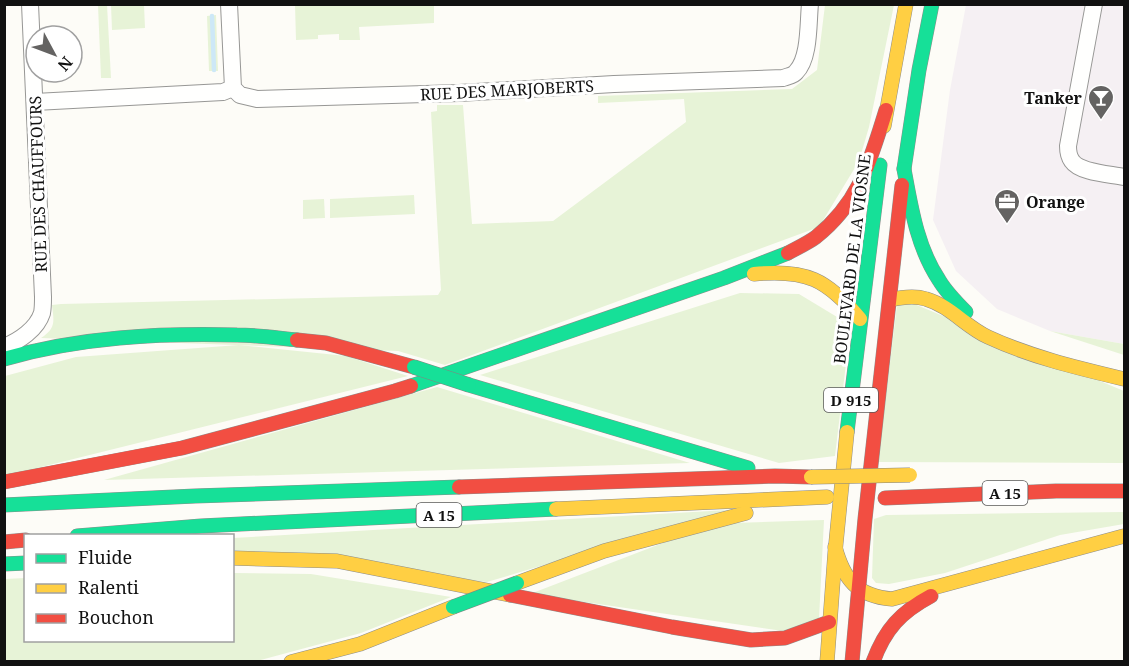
<svg xmlns="http://www.w3.org/2000/svg" width="1129" height="666" viewBox="0 0 1129 666" font-family="'Noto Serif',serif">
<style>
.industrial{fill:#f5f0f3}
.green{fill:#e7f3d7}
.lines{fill:none;stroke-linecap:round;stroke-linejoin:round}
.stream{stroke:#cde8f7;stroke-width:4.5}
.street-casing{stroke:#979795;stroke-width:18}
.fast-casing{stroke:#8e8d8b;stroke-width:15}
.slow-casing{stroke:#8e8d8b;stroke-width:15}
.jam-casing{stroke:#8e8d8b;stroke-width:15}
.street{stroke:#fffffe;stroke-width:16}
.fast{stroke:#16e098;stroke-width:14}
.slow{stroke:#ffcf43;stroke-width:14}
.jam{stroke:#f24e42;stroke-width:14}
.fast-bridge-casing{stroke:#858482;stroke-width:15;stroke-linecap:butt}
.slow-bridge-casing{stroke:#858482;stroke-width:15;stroke-linecap:butt}
.fast-bridge{stroke:#16e098;stroke-width:14}
.slow-bridge{stroke:#ffcf43;stroke-width:14}
.labels{text-anchor:middle;dominant-baseline:central;stroke-width:6;stroke-linejoin:round;paint-order:stroke}
.shield{fill:#fff;stroke:#585858;stroke-width:1.5}
.shield-label{font-size:15px;font-weight:bold;fill:#111}
.street-label{font-size:16px;fill:#111;stroke:#fff}
.poi-label{font-size:16px;font-weight:bold;fill:#111;stroke:#fff;text-anchor:end}
</style>
<rect width="100%" height="100%" fill="#fdfcf7"/>
<path class="industrial" d="M966,5H1124V344L1050,331L997,309L956,271L933,220L950,90Z"/>
<g class="green">
<path d="M98,5H107L111,78H101Z"/>
<path d="M111,5H144L145,28L112,30Z"/>
<path d="M295,5H434V23L359,27L360,40H339V34L318,35V39L296,40Z"/>
<path d="M825,5H894L869,127L859,161L819,227L445,365L398,351L41,338C56,328 54,322 52,305L61,304L438,295L441,290L431,112L437,111V105H463L472,224L553,221L686,122L684,99L598,103V96L792,89L817,70Z"/>
<path d="M216,15L218,71H209L207,16Z"/>
<path d="M414,195L415,214L330,218V199Z"/>
<path d="M324,199L325,218L303,219V200Z"/>
<path d="M740,293L799,294L842,320L848,347L835,456L779,463L480,375Z"/>
<path d="M907,301L1124,391V463L878,462L897,305Z"/>
<path d="M1050,331L1124,344V355Z"/>
<path d="M239,345L346,356L408,376L5,476V376L76,357Z"/>
<path d="M437,387L690,463L104,480Z"/>
<path d="M728,510L487,582L233,552V538Z"/>
<path d="M1124,512V524L1060,535L945,573L889,584L876,583L872,578L874,519L886,515Z"/>
<path d="M824,520L819,619L783,631L530,594L668,541L734,523Z"/>
<path d="M233,573L311,574L451,597L361,633L257,661L5,662V579L25,578L26,640H232Z"/>
</g>
<g class="lines">
<path class="stream" d="M212,16L214,70"/>
<defs>
<g id="street">
<path d="M229,4L233,88L240,95L257,99L459,93L614,84L783,78C788,76 793,76 796,72C810,58 808,23 810,4"/>
<path d="M1094,4L1068,146C1068,152 1069,157 1072,161C1080,173 1111,174 1124,177"/>
<path d="M35,102L223,92L233,88"/>
<path d="M4,347C19,341 37,329 42,313C43,308 43,302 43,297L30,4"/>
</g>
<g id="fast">
<path d="M904,169L919,70L932,4"/>
<path d="M904,169C911,207 917,247 939,280C946,292 956,302 966,312"/>
<path d="M4,359C79,337 159,333 237,335C257,335 277,338 297,340"/>
<path d="M469,385L748,468"/>
<path d="M411,386L724,278L788,253"/>
<path d="M847,432L880,165"/>
<path d="M4,505L195,496L459,487"/>
<path d="M77,536L201,526L556,509"/>
<path d="M4,564L26,563"/>
</g>
<g id="slow">
<path d="M884,126L906,4"/>
<path d="M754,274C806,269 827,279 860,319"/>
<path d="M890,300C902,297 914,295 926,299C950,306 966,327 988,337C1031,357 1078,368 1124,379"/>
<path d="M556,509L827,497"/>
<path d="M835,547C844,580 857,596 892,599L1124,536"/>
<path d="M232,558L337,561L510,595"/>
<path d="M517,583L604,551L746,513"/>
<path d="M291,662L360,644L453,607"/>
<path d="M827,662L835,553L847,432"/>
</g>
<g id="jam">
<path d="M788,253C797,248 808,243 816,237C860,202 870,161 886,110"/>
<path d="M297,340L326,343L414,367"/>
<path d="M4,482L182,448L395,391L411,386"/>
<path d="M459,487L775,476L811,477"/>
<path d="M885,498L1056,491H1124"/>
<path d="M4,542L26,540"/>
<path d="M510,595L672,627L751,640L785,638L829,622"/>
<path d="M852,662L865,519L902,185"/>
<path d="M873,662C885,629 901,612 931,596"/>
</g>
</defs>
<use href="#street" class="street-casing"/>
<use href="#fast" class="fast-casing"/>
<use href="#slow" class="slow-casing"/>
<use href="#jam" class="jam-casing"/>
<use href="#street" class="street"/>
<use href="#fast" class="fast"/>
<use href="#slow" class="slow"/>
<use href="#jam" class="jam"/>
<defs>
<g id="fast-bridge">
<path d="M414,367L469,385"/>
<path d="M453,607L517,583"/>
</g>
<path id="slow-bridge" d="M811,477L910,475"/>
</defs>
<use href="#fast-bridge" class="fast-bridge-casing"/>
<use href="#slow-bridge" class="slow-bridge-casing"/>
<use href="#fast-bridge" class="fast-bridge"/>
<use href="#slow-bridge" class="slow-bridge"/>
</g>
<defs>
<symbol id="bar-pin" viewBox="-11 -11 22 30"><path d="M0 17L-7.5 6A9.5 9.5 0 1 1 7.5 6Z" fill="#646362" stroke="#fff"/><path d="M-6-5H6L.8 .8V4.5H3.5V6h-7V4.5H-.8V.8Z" fill="#fff"/></symbol>
<symbol id="office-pin" viewBox="-11 -11 22 30"><path d="M0 17L-7.5 6A9.5 9.5 0 1 1 7.5 6Z" fill="#646362" stroke="#fff"/><path d="M-6-3h4V-5.5h4V-3h4V5H-6ZM-1-4.5V-3h2v-1.5ZM-6 0V1H6V0Z" fill="#fff"/></symbol>
</defs>
<g fill-rule="evenodd">
<use href="#bar-pin" x="1086" y="83" width="30" height="40"/>
<use href="#office-pin" x="992" y="187" width="30" height="40"/>
</g>
<g class="labels">
<g class="shield">
<rect x="824" y="388" width="54" height="24" rx="4.5"/>
<rect x="982.5" y="481" width="45" height="24" rx="4.5"/>
<rect x="416.5" y="503" width="45" height="24" rx="4.5"/>
</g>
<g class="shield-label">
<text x="851" y="400">D 915</text>
<text x="1005" y="493">A 15</text>
<text x="439" y="515">A 15</text>
</g>
<g class="street-label">
<text transform="translate(507 90) rotate(-3)">RUE DES MARJOBERTS</text>
<text transform="translate(38 184) rotate(-92)">RUE DES CHAUFFOURS</text>
<text transform="translate(852 259) rotate(-83)">BOULEVARD DE LA VIOSNE</text>
</g>
<g class="poi-label">
<text x="1082" y="98">Tanker</text>
<text x="1026" y="202" text-anchor="start">Orange</text>
</g>
</g>
<rect width="1129" height="666" fill="none" stroke="#111111" stroke-width="12"/>
<rect x="24" y="534" width="210" height="108" fill="#ffffff" stroke="#a0a0a0" stroke-width="1.5"/>
<rect x="36" y="554" width="30" height="9" fill="#16e098" stroke="#a0a0a0" stroke-width="1.5"/>
<text x="78" y="564" font-size="18" fill="#111111">Fluide</text>
<rect x="36" y="584" width="30" height="9" fill="#ffcf43" stroke="#a0a0a0" stroke-width="1.5"/>
<text x="78" y="594" font-size="18" fill="#111111">Ralenti</text>
<rect x="36" y="614" width="30" height="9" fill="#f24e42" stroke="#a0a0a0" stroke-width="1.5"/>
<text x="78" y="624" font-size="18" fill="#111111">Bouchon</text>
<g transform="translate(54 54) rotate(131)"><circle r="28" fill="#ffffff" stroke="#a0a0a0" stroke-width="1.5"/>
<path d="M0-4.5L10 22L0 15L-10 22Z" fill="#646362"/>
<text y="-9" font-size="16" font-weight="bold" text-anchor="middle" fill="#111111">N</text>
</g>
</svg>
